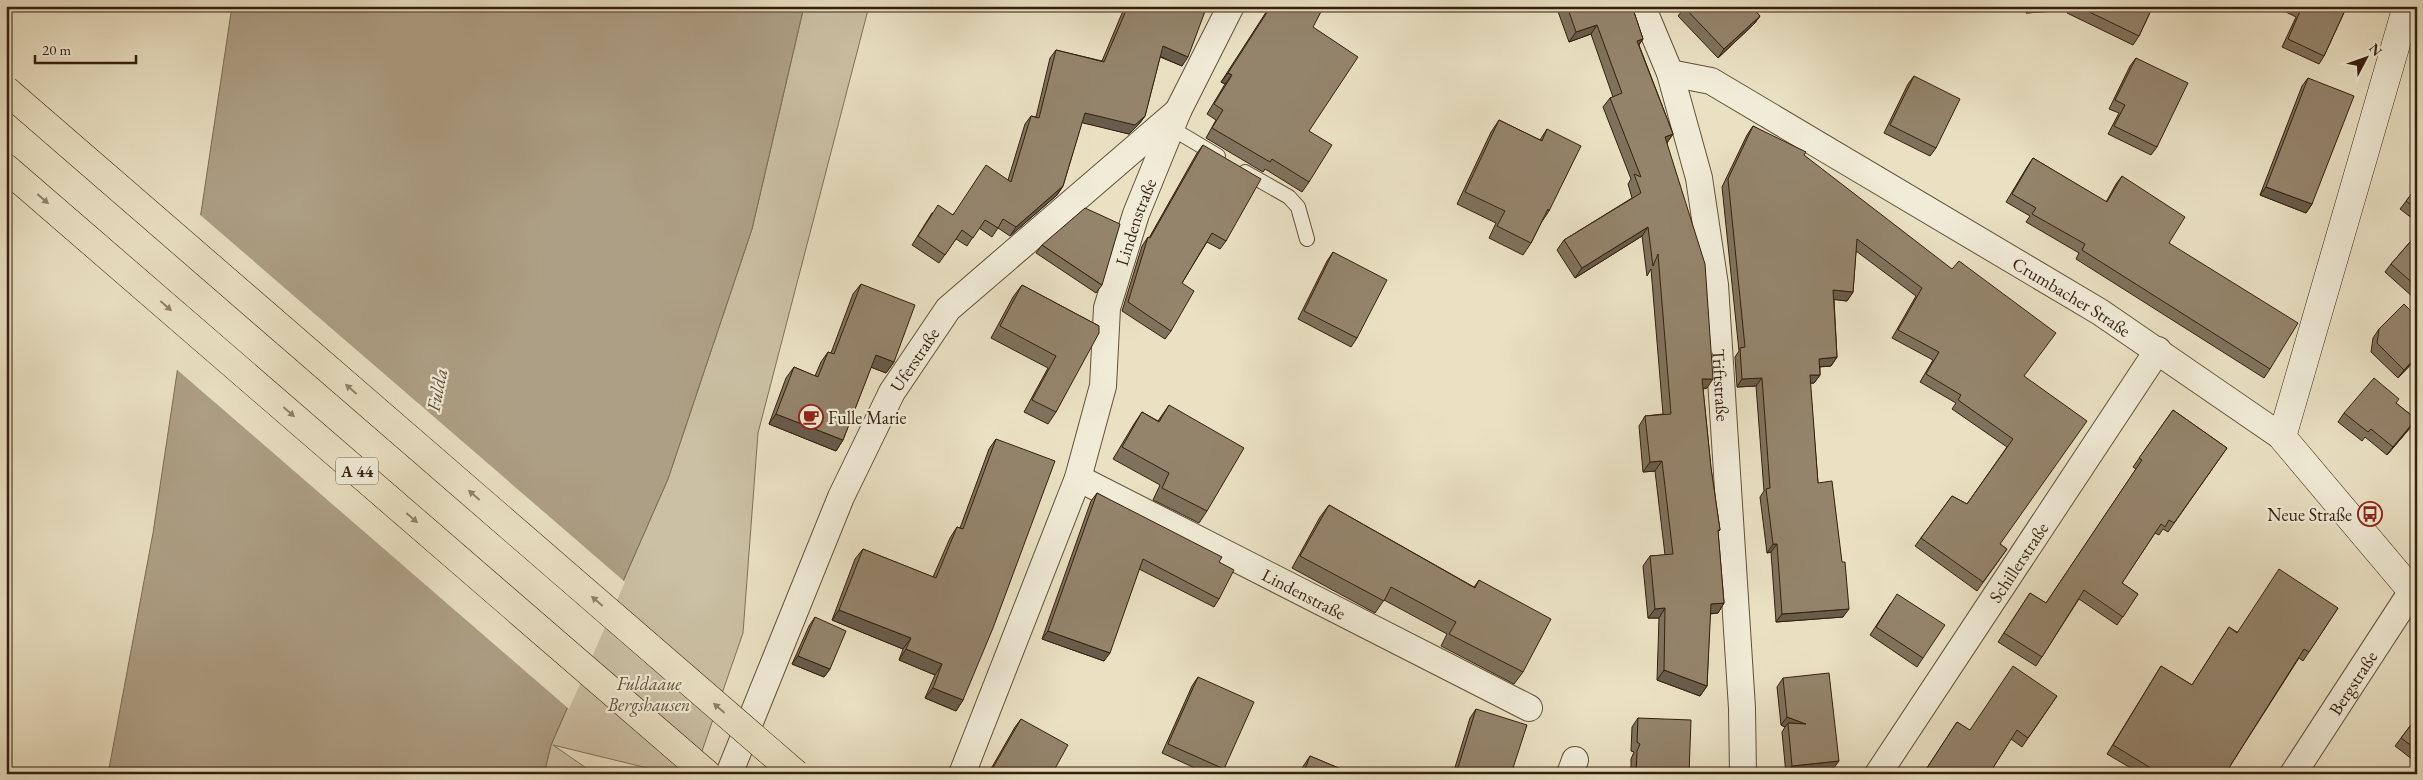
<svg xmlns="http://www.w3.org/2000/svg" width="2423" height="780" viewBox="0 0 2423 780" font-family="'EB Garamond',serif">
<style>
.green{fill:#cbc0a4;stroke:#807058}
.water{fill:#ad9f85;stroke:#7d6c55}
.pier{fill:#eae1c3}
.lines{fill:none;stroke-linecap:round;stroke-linejoin:round}
.lane-casing{stroke:#63503a;stroke-width:16}
.street-casing{stroke:#63503a;stroke-width:28}
.secondary-casing{stroke:#361f0d;stroke-width:29}
.highway-casing{stroke:#361f0d;stroke-width:29}
.lane{stroke:#f1ecd8;stroke-width:14}
.street{stroke:#f1ecd8;stroke-width:26}
.secondary{stroke:#f1ecd8;stroke-width:28}
.highway{stroke:#eae1c3;stroke-width:28}
.highway-bridge-casing{stroke:#361f0d;stroke-width:29;stroke-linecap:butt}
.highway-bridge{stroke:#eae1c3;stroke-width:28}
.wall{fill:#7f725d;stroke:#361f0d}
.shaded-wall{fill:#685c4c;stroke:#361f0d}
.building{fill:#94846c;stroke:#361f0d}
.oneway{fill:#908068}
.labels{text-anchor:middle;dominant-baseline:central;stroke-width:4.5;stroke-linejoin:round;paint-order:stroke}
.shield{fill:#f1ecd8;stroke:#6e5c4a;stroke-width:1}
.shield-label{font-size:16px;font-weight:bold;fill:#361f0d}
.street-label{font-size:18px;fill:#361f0d;stroke:#f1ecd8}
.poi-label{font-size:18px;fill:#361f0d;stroke:#f1ecd8;text-anchor:start}
.park-label{font-size:18px;font-style:italic;fill:#634f3a;stroke:#f1ecd8}
.water-label{font-size:19px;font-style:italic;fill:#604c37;stroke:#f1ecd8}
</style>
<rect width="100%" height="100%" fill="#eae1c3"/>
<filter id="stains"><feTurbulence type="fractalNoise" baseFrequency=".004" numOctaves="4"/><feColorMatrix values="0 0 0 0 .2 0 0 0 0 .09 0 0 0 0 .02 0 0 0 .5 -.17"/></filter>
<radialGradient id="worn" r=".72"><stop offset=".6" stop-color="#630" stop-opacity="0"/><stop offset="1" stop-color="#630" stop-opacity=".3"/></radialGradient>
<path class="green" d="M804,6H869L758,433L743,633L694,774H672L553,745L595,774H544L551,745L668,479L752,229Z"/>
<path class="water" d="M232,6H804L752,229L668,479L551,745L544,774H108L153,533Z"/>
<path class="pier" d="M198,213L625,582L569,709L175,368Z"/>
<g class="lines">
<defs>
<g id="lane">
<path d="M1171,128L1218,156"/>
<path d="M1245,172L1289,197L1298,207L1307,239"/>
</g>
<g id="street">
<path id="s1" d="M1642,6L1670,73L1699,178L1715,285L1742,708L1743,774"/>
<path id="s2" d="M1670,73L1711,81L2100,312L2282,437"/>
<path id="s3" d="M1078,478L1529,708"/>
<path id="s4" d="M729,774L841,497L892,392L948,309L1178,111"/>
<path id="s5" d="M962,774L1078,478L1103,386L1107,308L1136,214L1178,111L1231,6"/>
<path d="M1570,774L1575,760"/>
<path id="s6" d="M1878,774L2158,350"/>
<path id="s7" d="M2293,774L2412,591"/>
</g>
<path id="secondary" d="M2407,6L2282,437L2417,597"/>
<path id="highway" d="M6,168L707,774"/>
</defs>
<use href="#lane" class="lane-casing"/>
<use href="#street" class="street-casing"/>
<use href="#secondary" class="secondary-casing"/>
<use href="#highway" class="highway-casing"/>
<use href="#lane" class="lane"/>
<use href="#street" class="street"/>
<use href="#secondary" class="secondary"/>
<use href="#highway" class="highway"/>
<defs>
<path id="highway-bridge" d="M6,90L796,774"/>
</defs>
<use href="#highway-bridge" class="highway-bridge-casing"/>
<use href="#highway-bridge" class="highway-bridge"/>
</g>
<g class="wall">
<path d="M1125,6H1207L1182,66L1160,57L1145,116L1139,124L1129,134L1082,122L1063,186L1057,195L1010,236L998,228L992,237L979,228L967,246L956,239L939,263L912,245L932,213L952,215L1008,180L1025,124L1031,116L1036,117L1050,58L1056,50L1102,61Z"/>
<path d="M1270,6L1313,27L1309,131V182L1302,192L1265,169L1263,172L1206,138L1216,120L1207,114L1225,84L1221,82Z"/>
<path d="M1556,6H1632L1643,39L1639,45L1673,134L1667,143L1707,388L1703,389L1711,468L1720,530L1718,532L1724,603L1718,613L1710,614L1707,686L1700,696L1657,680L1659,618H1648L1643,566L1650,556L1665,555L1655,471L1643,472L1639,426L1645,416L1663,414L1651,269L1647,276L1642,236L1575,278L1557,250L1564,240L1632,198L1628,184L1631,179L1603,107L1610,98L1613,97L1591,34L1569,42Z"/>
<path d="M1678,6H1751L1760,16L1754,24L1718,58L1678,16L1681,12Z"/>
<path d="M2025,6H2057L2054,11L2026,13Z"/>
<path d="M2070,6H2153L2139,36L2133,45L2067,13Z"/>
<path d="M2277,6H2347L2324,56L2319,64L2282,47L2296,17L2276,7Z"/>
<path d="M2136,58L2157,147L2151,155L2108,134L2119,113L2109,109L2130,66Z"/>
<path d="M1914,76L1936,148L1930,156L1884,133L1908,84Z"/>
<path d="M2308,78L2312,204L2306,213L2260,195L2302,86Z"/>
<path d="M1499,120L1540,140L1547,129L1549,211L1541,223L1531,243L1523,255L1489,238L1496,223L1457,204L1491,132Z"/>
<path d="M1753,126L1804,155L2024,376L2000,544L2007,549L1977,591L1915,546L1952,496L1967,504L2007,447L1952,409L1956,403L1920,382L1933,360L1892,338L1916,296L1856,251L1853,292L1847,301L1834,299L1837,357L1831,366L1820,367V375L1814,383H1810L1818,483L1843,617L1776,622L1771,552L1767,553L1760,497L1764,491L1756,386L1737,387L1735,357L1739,351L1722,187L1747,135Z"/>
<path d="M1203,145L1226,241L1220,249L1207,242L1182,283L1171,331L1165,339L1122,311L1142,246L1148,237L1149,238L1197,153Z"/>
<path d="M2033,158L2106,202L2116,184L2122,176L2169,243L2270,369L2264,378L2076,259L2079,253L2026,222L2030,216L2006,202L2027,167Z"/>
<path d="M2417,187V222L2400,209Z"/>
<path d="M2417,234V294L2414,298L2385,272L2391,264Z"/>
<path d="M1042,245L1102,285L1096,293L1036,253Z"/>
<path d="M1333,252L1357,338L1351,347L1298,319L1327,261Z"/>
<path d="M861,284L894,362L886,373L871,367L843,440L836,451L769,424L786,378L794,367L815,376L821,362L828,352L831,353L853,294Z"/>
<path d="M1022,285L1099,326L1056,412L1048,424L1024,412L1048,368L991,338L1013,297Z"/>
<path d="M2417,317V358L2398,378L2371,352L2373,338L2379,329Z"/>
<path d="M2396,403L2416,419L2410,428L2387,455L2365,437L2362,441L2338,422L2344,413Z"/>
<path d="M1169,405L1207,511L1199,523L1153,500L1160,485L1113,459L1134,424L1142,412L1158,421Z"/>
<path d="M2173,410L2227,448L2168,532L2163,529L2159,535L2155,533L2122,583L2138,594L2117,625L2079,599L2036,666L1998,642L2030,593L2046,603L2136,469L2133,467Z"/>
<path d="M996,439L963,700L956,711L925,698L935,675L899,660L903,649L832,620L855,559L863,549L933,577L950,538L957,527L960,528L989,449Z"/>
<path d="M1097,493L1219,562V599L1214,607L1139,569L1104,661L1042,639L1091,501Z"/>
<path d="M1329,505L1474,587L1479,580L1523,672L1514,684L1441,646L1447,634L1384,600L1375,613L1292,568L1320,517Z"/>
<path d="M1891,603L1923,658L1917,667L1870,635Z"/>
<path d="M2338,608L2303,661L2299,658L2225,774H2141L2107,754L2161,666L2192,685L2229,627L2237,632Z"/>
<path d="M815,617L830,669L824,677L792,664L809,626Z"/>
<path d="M1198,677L1224,769L1221,774H1208L1162,753L1192,686Z"/>
<path d="M1783,678L1833,769L1786,774L1782,732L1785,727L1781,725L1777,687Z"/>
<path d="M2057,696L2022,747L2011,739L1989,774H1923L1957,722L1969,730Z"/>
<path d="M1476,709L1511,774H1453L1470,718Z"/>
<path d="M2417,717V763L2395,746Z"/>
<path d="M1638,718L1689,774H1631V759L1634,752L1631,751L1632,727Z"/>
<path d="M1021,719L1052,774H988L1015,727Z"/>
<path d="M1310,756L1353,774H1299L1302,768Z"/>
</g>
<g class="shaded-wall">
<path d="M2057,6L2054,11L2026,13L2029,8Z"/>
<path d="M1760,16L1754,24L1718,58L1724,49Z"/>
<path d="M1597,25L1591,34L1569,42L1576,32Z"/>
<path d="M1643,39L1636,48L1637,41Z"/>
<path d="M1163,46L1188,57L1182,66L1157,55Z"/>
<path d="M1228,73L1232,75L1225,84L1221,82Z"/>
<path d="M1085,113L1145,116L1139,124L1129,134L1079,122Z"/>
<path d="M1673,134L1666,144L1665,137Z"/>
<path d="M1063,186L1057,195L1010,236L1016,227Z"/>
<path d="M2266,187L2312,204L2306,213L2260,195Z"/>
<path d="M1648,227L1642,236L1575,278L1582,268Z"/>
<path d="M1833,290L1853,292L1847,301L1828,299Z"/>
<path d="M876,355L894,362L886,373L868,366Z"/>
<path d="M2417,356V358L2398,378L2404,370Z"/>
<path d="M1837,357L1831,366L1813,367L1819,359Z"/>
<path d="M1810,375H1820L1814,383L1804,384Z"/>
<path d="M1762,378L1756,386L1737,387L1742,379Z"/>
<path d="M1702,379H1713L1707,388L1695,389Z"/>
<path d="M776,414L843,440L836,451L769,424Z"/>
<path d="M2416,419L2410,428L2387,455L2393,447Z"/>
<path d="M1662,461L1655,471L1643,472L1650,462Z"/>
<path d="M1773,544H1777L1771,552L1767,553Z"/>
<path d="M1724,603L1718,613L1704,614L1711,604Z"/>
<path d="M1665,608L1659,618H1648L1655,609Z"/>
<path d="M1849,609L1843,617L1776,622L1782,614Z"/>
<path d="M839,610L911,638L903,649L832,620Z"/>
<path d="M1048,631L1110,653L1104,661L1042,639Z"/>
<path d="M906,649L942,664L935,675L899,660Z"/>
<path d="M798,656L830,669L824,677L792,664Z"/>
<path d="M1664,670L1707,686L1700,696L1657,680Z"/>
<path d="M933,688L963,700L956,711L925,698Z"/>
<path d="M1787,717L1806,724L1788,723L1785,727L1781,725Z"/>
<path d="M1839,761L1833,769L1787,774L1792,766Z"/>
</g>
<g class="building">
<path d="M1128,6H1207L1188,57L1163,46L1145,116L1135,125L1085,113L1063,186L1016,227L1003,219L998,228L985,220L973,238L962,230L945,255L918,236L938,205L953,215L986,165L1011,182L1031,116L1039,118L1056,50L1104,62Z"/>
<path d="M1271,6H1324L1313,27L1358,57L1309,131L1332,145L1309,182L1272,159L1270,162L1212,128L1223,110L1214,104L1232,75L1228,73Z"/>
<path d="M1567,6H1632L1643,39L1637,41L1673,134L1665,137L1705,264L1713,379H1702L1711,468L1720,530H1718L1724,603L1711,604L1707,686L1664,670L1665,608L1655,609L1650,556L1673,554L1662,461L1650,462L1645,416L1671,414L1658,254L1653,266L1648,227L1582,268L1564,240L1641,193L1634,174L1641,177L1610,98L1622,93L1597,25L1576,32Z"/>
<path d="M1685,6H1751L1760,16L1724,49L1684,7Z"/>
<path d="M2029,6H2057L2029,8Z"/>
<path d="M2077,6H2153L2139,36Z"/>
<path d="M2296,6H2347L2324,56L2288,39L2301,9Z"/>
<path d="M2136,58L2188,83L2157,147L2114,126L2125,105L2115,100Z"/>
<path d="M1914,76L1960,99L1936,148L1890,125Z"/>
<path d="M2308,78L2354,96L2312,204L2266,187Z"/>
<path d="M1499,120L1542,141L1547,129L1581,146L1549,211L1548,209L1531,243L1497,226L1505,211L1465,192Z"/>
<path d="M1753,126L1806,152L1804,155L1952,269L1959,261L2056,333L2024,376L2087,421L2000,544L2007,549L1983,582L1921,538L1952,496L1967,504L2013,439L1958,400L1961,395L1926,374L1939,352L1898,330L1922,288L1857,239L1853,292L1833,290L1837,357L1819,359L1820,375H1810L1818,483L1832,481L1842,562H1845L1849,609L1782,614L1777,544H1773L1766,489L1770,488L1762,378L1742,379L1740,348L1745,347L1728,179Z"/>
<path d="M1203,145L1261,179L1226,241L1212,233L1182,283L1194,291L1171,331L1128,302L1148,237L1150,238Z"/>
<path d="M2033,158L2107,202L2122,176L2185,217L2169,243L2298,323L2270,369L2082,250L2085,244L2032,214L2036,208L2012,194Z"/>
<path d="M2417,187V209L2406,201Z"/>
<path d="M1085,208L1120,224L1102,285L1042,245Z"/>
<path d="M2417,234V287L2391,264Z"/>
<path d="M1333,252L1387,280L1357,338L1304,311Z"/>
<path d="M861,284L915,305L894,362L876,355L843,440L776,414L794,367L818,377L828,352L834,354Z"/>
<path d="M1022,285L1099,326V333L1056,412L1032,400L1056,356L1000,326Z"/>
<path d="M2404,304L2417,317V356L2404,370L2377,343L2379,329Z"/>
<path d="M2374,378L2399,399L2396,403L2416,419L2393,447L2371,429L2368,432L2344,413Z"/>
<path d="M1169,405L1244,448L1207,511L1162,488L1169,473L1122,447L1142,412L1159,422Z"/>
<path d="M2173,410L2227,448L2174,523L2169,520L2165,527L2161,524L2122,583L2138,594L2123,617L2084,590L2042,657L2004,633L2030,593L2046,603L2142,460L2139,458Z"/>
<path d="M996,439L1055,461L993,628L963,700L933,688L942,664L906,649L911,638L839,610L863,549L936,578L957,527L963,529Z"/>
<path d="M1097,493L1222,557L1219,562L1234,570L1219,599L1143,559L1110,653L1048,631Z"/>
<path d="M1329,505L1475,588L1479,580L1551,619L1523,672L1449,634L1456,622L1391,587L1384,601L1300,556Z"/>
<path d="M2279,569L2338,608L2309,652L2304,649L2225,774H2158L2159,773L2113,745L2161,666L2192,685L2229,627L2237,633Z"/>
<path d="M1897,594L1945,625L1923,658L1876,627Z"/>
<path d="M815,617L846,631L830,669L798,656Z"/>
<path d="M2013,666L2057,696L2028,738L2017,730L1989,774H1929L1925,771L1957,722L1970,730Z"/>
<path d="M1829,673L1839,761L1792,766L1788,723L1806,724L1787,717L1783,678Z"/>
<path d="M1198,677L1254,702L1224,769L1168,744Z"/>
<path d="M1476,709L1527,725L1511,774H1456Z"/>
<path d="M2417,717V750L2401,738Z"/>
<path d="M1638,718L1691,720L1689,774H1636L1637,751L1640,744L1637,742Z"/>
<path d="M1021,719L1068,745L1052,774H995L991,771Z"/>
<path d="M1310,756L1353,774H1303Z"/>
</g>
<defs><path id="oneway-solid" d="M-6-.8H1V-3.2L6.5 0L1 3.2V.8H-6Z" transform="scale(1.25)"/></defs>
<g class="oneway">
<use href="#oneway-solid" transform="translate(43 199) rotate(41)"/>
<use href="#oneway-solid" transform="translate(166 306) rotate(41)"/>
<use href="#oneway-solid" transform="translate(351 389) rotate(-139)"/>
<use href="#oneway-solid" transform="translate(289 412) rotate(41)"/>
<use href="#oneway-solid" transform="translate(474 495) rotate(-139)"/>
<use href="#oneway-solid" transform="translate(412 518) rotate(41)"/>
<use href="#oneway-solid" transform="translate(597 601) rotate(-139)"/>
<use href="#oneway-solid" transform="translate(719 708) rotate(-139)"/>
</g>
<defs>
<symbol id="cafe-ring" viewBox="-11 -11 22 22"><circle r="9.5" fill="#f1ecd8" stroke="#8f2418" stroke-width="1.5"/><path d="M-5.5-4.5H6V0H3Q3 3.5 0 3.5H-2.5Q-5.5 3.5-5.5 0ZM3-3.2v2h1.7v-2ZM-6 4.5H4V6H-6Z" fill="#8f2418"/></symbol>
<symbol id="bus-ring" viewBox="-11 -11 22 22"><circle r="9.5" fill="#f1ecd8" stroke="#8f2418" stroke-width="1.5"/><path d="M-5-6H5V4H4V6H2V4H-2V6H-4V4H-5ZM-3.5-4V0h7V-4ZM-3.5 1.2v1.5H-2V1.2ZM2 1.2v1.5H3.5V1.2Z" fill="#8f2418"/></symbol>
</defs>
<g fill-rule="evenodd">
<use href="#cafe-ring" x="797" y="403" width="28" height="28"/>
<use href="#bus-ring" x="2356" y="500" width="28" height="28"/>
</g>
<g class="labels">
<rect class="shield" x="336" y="457.5" width="42" height="27" rx="4"/>
<g class="shield-label">
<text x="357" y="471">A 44</text>
</g>
<g class="street-label">
<text stroke="none"><textPath href="#s5" startOffset="582">Lindenstraße</textPath></text>
<text stroke="none"><textPath href="#s2" startOffset="462">Crumbacher Straße</textPath></text>
<text stroke="none"><textPath href="#s4" startOffset="455">Uferstraße</textPath></text>
<text stroke="none"><textPath href="#s1" startOffset="390">Triftstraße</textPath></text>
<text stroke="none"><textPath href="#s6" startOffset="254">Schillerstraße</textPath></text>
<text stroke="none"><textPath href="#s3" startOffset="254">Lindenstraße</textPath></text>
<text stroke="none"><textPath href="#s7" startOffset="109">Bergstraße</textPath></text>
</g>
<g class="poi-label">
<text x="828" y="417">Fulle Marie</text>
<text x="2352" y="514" text-anchor="end">Neue Straße</text>
</g>
<g class="park-label">
<text x="649" y="683">Fuldaaue<tspan x="649" dy="21">Bergshausen</tspan></text>
</g>
<g class="water-label">
<text transform="translate(437 390) rotate(-79)">Fulda</text>
</g>
</g>
<rect width="2423" height="780" fill="none" stroke="#eae1c3" stroke-width="25"/>
<rect x="8" y="8" width="2408" height="765" fill="none" stroke="#361f0d" stroke-width="2.5"/>
<rect x="12" y="12" width="2398" height="755" fill="none" stroke="#361f0d"/>
<g transform="translate(2366 58) rotate(49)" stroke="#f1ecd8" stroke-width="4" paint-order="stroke">
<path d="M0-4L9 19L0 12L-9 19Z" fill="#361f0d"/>
<text y="-8" font-size="14" font-weight="bold" text-anchor="middle" fill="#361f0d">N</text>
</g>
<path d="M35 55v8h101v-8" fill="none" stroke="#361f0d" stroke-width="2.5"/>
<text x="42" y="55" font-size="15" fill="#361f0d" stroke="#f1ecd8" stroke-width="4" paint-order="stroke">20 m</text>
<rect width="100%" height="100%" filter="url(#stains)"/>
<rect width="100%" height="100%" fill="url(#worn)"/>
</svg>
